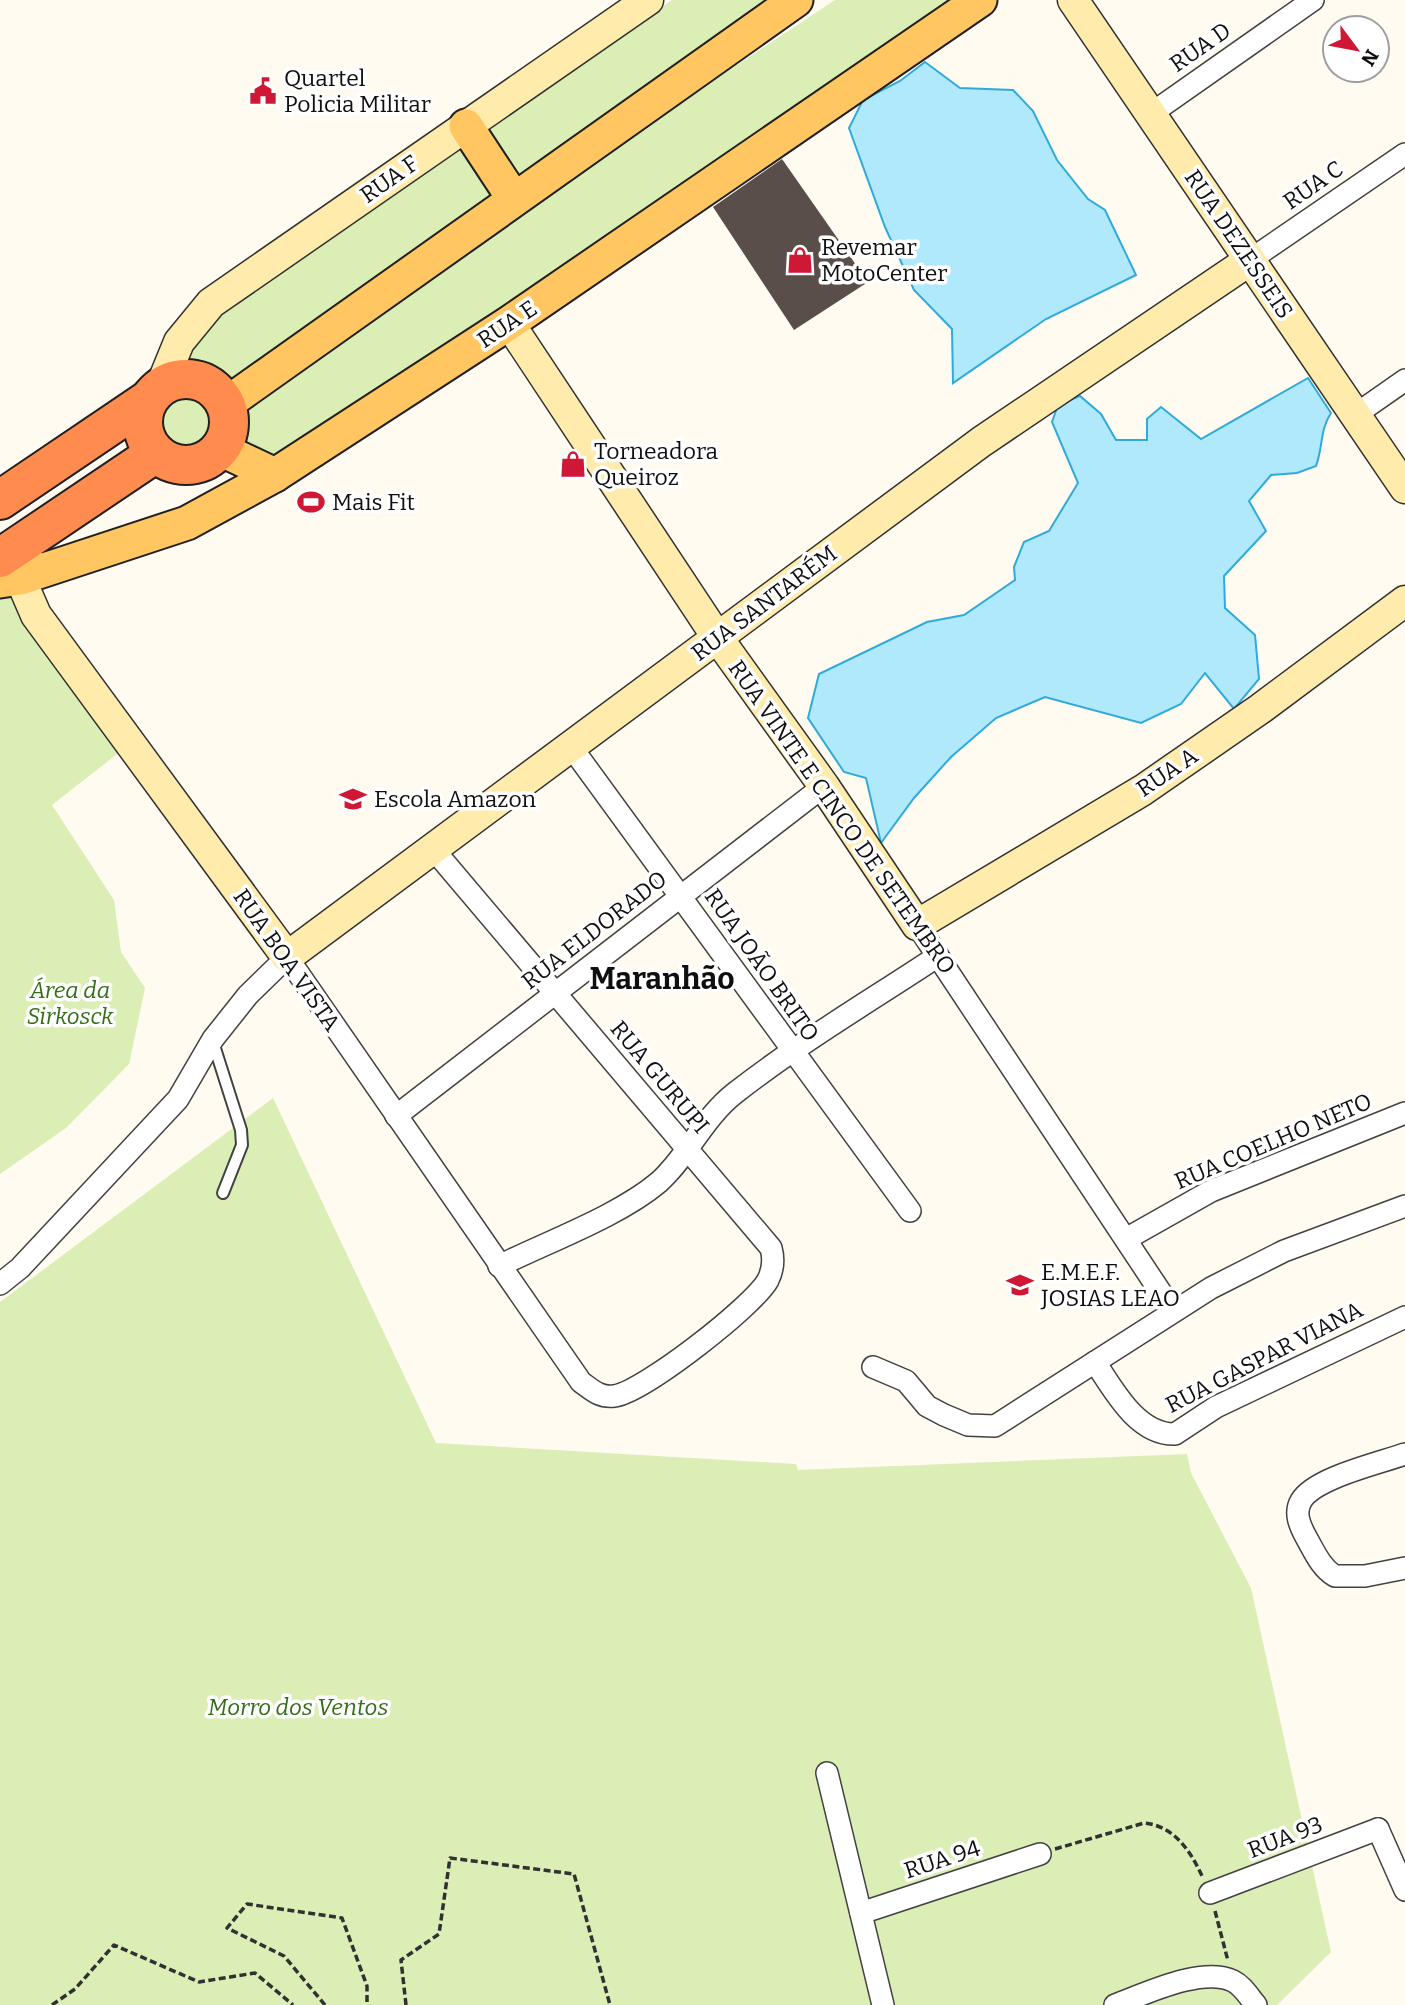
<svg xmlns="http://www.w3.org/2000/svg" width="1405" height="2005" viewBox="0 0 1405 2005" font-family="Bitter,serif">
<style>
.green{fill:#daeeb6}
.water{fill:#b0e9fc;stroke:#2faadb;stroke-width:2}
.building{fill:#594e4a}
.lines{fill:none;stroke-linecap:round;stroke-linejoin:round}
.lane-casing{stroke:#424242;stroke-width:14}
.street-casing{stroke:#424242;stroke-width:24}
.secondary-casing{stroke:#313131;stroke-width:33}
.primary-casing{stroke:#202020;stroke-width:37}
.highway-casing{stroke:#202020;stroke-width:42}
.path{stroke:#313131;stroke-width:3.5;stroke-dasharray:7 3.5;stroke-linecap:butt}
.lane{stroke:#fff;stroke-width:10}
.street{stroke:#fff;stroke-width:21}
.secondary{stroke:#ffecac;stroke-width:30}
.primary{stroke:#ffc661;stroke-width:33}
.highway{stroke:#ff8b4f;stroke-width:38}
.labels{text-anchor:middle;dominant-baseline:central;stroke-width:7;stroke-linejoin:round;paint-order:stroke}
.street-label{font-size:23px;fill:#0f0f0f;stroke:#fff}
.poi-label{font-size:23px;fill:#0f0f0f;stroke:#fff;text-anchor:start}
.park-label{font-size:23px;font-style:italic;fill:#346e18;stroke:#fff}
.district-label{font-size:30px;font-weight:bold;fill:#0f0f0f;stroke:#fff}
</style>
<rect width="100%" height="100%" fill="#fffbf1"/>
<g class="green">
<path d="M672,0H796L232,386L189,376L188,354L216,312Z"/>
<path d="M835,0H957L276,464L247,451L228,433L230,418L226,404Z"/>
<circle cx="189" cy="422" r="27"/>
<path d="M0,578L126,747L52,805L114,900L121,952L145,988L129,1064L66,1128L0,1174Z"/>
<path d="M273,1098L436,1443L796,1464L798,1470L1187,1454L1191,1473L1251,1588L1331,1952L1277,2005H0V1302Z"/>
</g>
<g class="water">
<path d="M925,62L960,88L1013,90L1033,111L1057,160L1088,199L1105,210L1136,275L1046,319L953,383L952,329L914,290L885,227L849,128L863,100L900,81Z"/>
<path d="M1308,378L1331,413C1320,429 1323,447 1316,466L1297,473L1271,475L1249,501L1266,531L1224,576L1225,608L1255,635L1259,679L1234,709L1205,673L1181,704L1141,723L1045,697L996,718L951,757L914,798L881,843L866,778L844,772L808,718L819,674L927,622L964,615L1015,580L1014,567L1024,542L1049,531L1078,483L1052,422L1058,405L1080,396L1101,414L1116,440H1147V419L1161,407L1201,439Z"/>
</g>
<path class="building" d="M782,159L868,282L794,330L713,207Z"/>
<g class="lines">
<defs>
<path id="lane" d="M213,1042L241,1130L242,1145L223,1193"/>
<g id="street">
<path d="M1152,113L1313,0"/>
<path d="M1250,260L1405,154"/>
<path d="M1355,415L1405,380"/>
<path d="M572,748L910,1211"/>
<path d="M917,925L1173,1311"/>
<path d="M396,1116L824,786"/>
<path d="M1126,1239L1211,1191L1405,1113"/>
<path d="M499,1266C547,1242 619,1216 659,1182C688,1156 703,1118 735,1093C799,1043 870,1001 938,956"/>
<path d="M0,1284L20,1268L178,1099L213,1039L248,995L287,957L581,1382C592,1390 600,1398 614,1396C642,1393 754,1306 768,1280C773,1270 774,1259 771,1248L434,850"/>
<path d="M1095,1362C1113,1389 1137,1435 1175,1434L1216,1407L1405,1317"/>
<path d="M873,1367L906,1381L927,1406L944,1415L968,1425L995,1426L1211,1288L1284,1251L1405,1206"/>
<path d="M1405,1454C1380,1463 1314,1478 1301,1501C1294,1513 1300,1526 1306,1537C1314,1551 1321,1568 1335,1576H1365L1405,1568"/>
<path d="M827,1773L883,2005"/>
<path d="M1378,1829L1405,1890"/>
<path d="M1210,1893L1378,1829"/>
<path d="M861,1913L1040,1854"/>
<path d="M1115,2005C1145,1994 1202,1966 1233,1981C1243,1986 1249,1997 1256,2005"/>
</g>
<g id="secondary">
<path d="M1073,0L1405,488"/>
<path d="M509,323L717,637L824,786L917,925L1143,790L1260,709L1405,601"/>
<path d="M161,386L179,342L211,303L648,0"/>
<path d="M27,557L20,578L36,615L287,957L981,442L1250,260"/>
</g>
<g id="primary">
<path d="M466,126L514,199"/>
<path d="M226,404L796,0"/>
<path d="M220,449L275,475"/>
<path d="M0,581L20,578L187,523L275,475L509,323L980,0"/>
</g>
<g id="highway">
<circle cx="186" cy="422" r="43"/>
<path d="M0,500L148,400"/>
<path d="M0,558L156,453"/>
</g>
</defs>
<use href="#lane" class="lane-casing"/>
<use href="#street" class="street-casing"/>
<use href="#secondary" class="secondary-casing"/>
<use href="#primary" class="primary-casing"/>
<use href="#highway" class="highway-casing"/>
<g class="path">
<path d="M1055,1849L1144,1823C1175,1826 1191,1852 1203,1878"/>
<path d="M1215,1911L1228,1961"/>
<path d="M52,2005L75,1989L114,1945L199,1982L255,1973L293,2005"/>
<path d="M325,2005L284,1956L227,1928L247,1904L342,1918L367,1986V2005"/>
<path d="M406,2005L401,1960L439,1934L450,1858L574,1874L610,2005"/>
</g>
<use href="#lane" class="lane"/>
<use href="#street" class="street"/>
<use href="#secondary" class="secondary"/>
<use href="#primary" class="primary"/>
<use href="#highway" class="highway"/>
</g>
<defs>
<symbol id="civic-bare" viewBox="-9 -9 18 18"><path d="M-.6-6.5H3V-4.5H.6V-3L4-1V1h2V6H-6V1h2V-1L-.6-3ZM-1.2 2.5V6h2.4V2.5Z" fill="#ce1836" stroke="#fff" stroke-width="2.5" paint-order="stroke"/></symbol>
<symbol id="shop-bare" viewBox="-9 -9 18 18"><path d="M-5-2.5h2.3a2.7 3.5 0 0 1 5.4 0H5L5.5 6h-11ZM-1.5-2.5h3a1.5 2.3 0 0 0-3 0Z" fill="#ce1836" stroke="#fff" stroke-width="2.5" paint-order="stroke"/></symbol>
<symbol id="stadium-bare" viewBox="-9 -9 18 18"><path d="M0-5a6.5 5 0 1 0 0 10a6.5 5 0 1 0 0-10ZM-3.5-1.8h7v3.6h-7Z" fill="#ce1836" stroke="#fff" stroke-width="2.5" paint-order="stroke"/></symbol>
<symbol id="school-bare" viewBox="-9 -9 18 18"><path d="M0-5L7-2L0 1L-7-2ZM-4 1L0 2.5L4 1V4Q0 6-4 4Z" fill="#ce1836" stroke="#fff" stroke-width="2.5" paint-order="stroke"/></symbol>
</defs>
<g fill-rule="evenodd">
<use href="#civic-bare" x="244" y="72" width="38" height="38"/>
<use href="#shop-bare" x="781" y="241" width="38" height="38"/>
<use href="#shop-bare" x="554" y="445" width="38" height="38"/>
<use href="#stadium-bare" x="292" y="483" width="38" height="38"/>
<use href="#school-bare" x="334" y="780" width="38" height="38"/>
<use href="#school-bare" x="1001" y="1266" width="38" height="38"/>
</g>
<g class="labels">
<g class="street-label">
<text transform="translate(1200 47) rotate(-35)">RUA D</text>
<text transform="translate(389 179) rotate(-35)">RUA F</text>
<text transform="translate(1313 185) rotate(-35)">RUA C</text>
<text transform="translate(1239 244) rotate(56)">RUA DEZESSEIS</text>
<text transform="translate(507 324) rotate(-34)">RUA E</text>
<text transform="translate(764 603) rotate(-37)">RUA SANTARÉM</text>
<text transform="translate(1167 772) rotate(-34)">RUA A</text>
<text transform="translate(842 817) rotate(55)">RUA VINTE E CINCO DE SETEMBRO</text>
<text transform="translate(594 930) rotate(-38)">RUA ELDORADO</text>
<text transform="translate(287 960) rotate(55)">RUA BOA VISTA</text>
<text transform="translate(762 965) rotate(55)">RUA JOÃO BRITO</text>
<text transform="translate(660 1077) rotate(50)">RUA GURUPI</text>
<text transform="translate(1273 1141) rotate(-23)">RUA COELHO NETO</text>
<text transform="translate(1264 1357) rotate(-27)">RUA GASPAR VIANA</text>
<text transform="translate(1285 1837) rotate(-21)">RUA 93</text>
<text transform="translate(942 1859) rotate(-18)">RUA 94</text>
</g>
<g class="poi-label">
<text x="284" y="78">Quartel<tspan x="284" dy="26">Policia Militar</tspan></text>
<text x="821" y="247">Revemar<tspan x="821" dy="26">MotoCenter</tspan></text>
<text x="594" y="451">Torneadora<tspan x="594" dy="26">Queiroz</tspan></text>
<text x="332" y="502">Mais Fit</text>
<text x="374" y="799">Escola Amazon</text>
<text x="1041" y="1272">E.M.E.F.<tspan x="1041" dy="26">JOSIAS LEAO</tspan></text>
</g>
<g class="park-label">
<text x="70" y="990">Área da<tspan x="70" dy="26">Sirkosck</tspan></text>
<text x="298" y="1707">Morro dos Ventos</text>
</g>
<g class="district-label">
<text x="662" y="979">Maranhão</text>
</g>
</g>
<g transform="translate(1356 49) rotate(122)"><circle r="33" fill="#ffffff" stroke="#9f9f9f" stroke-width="2"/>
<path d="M0-5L12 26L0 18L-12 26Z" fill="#ce1836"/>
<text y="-10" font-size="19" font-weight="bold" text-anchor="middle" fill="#0f0f0f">N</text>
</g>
</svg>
